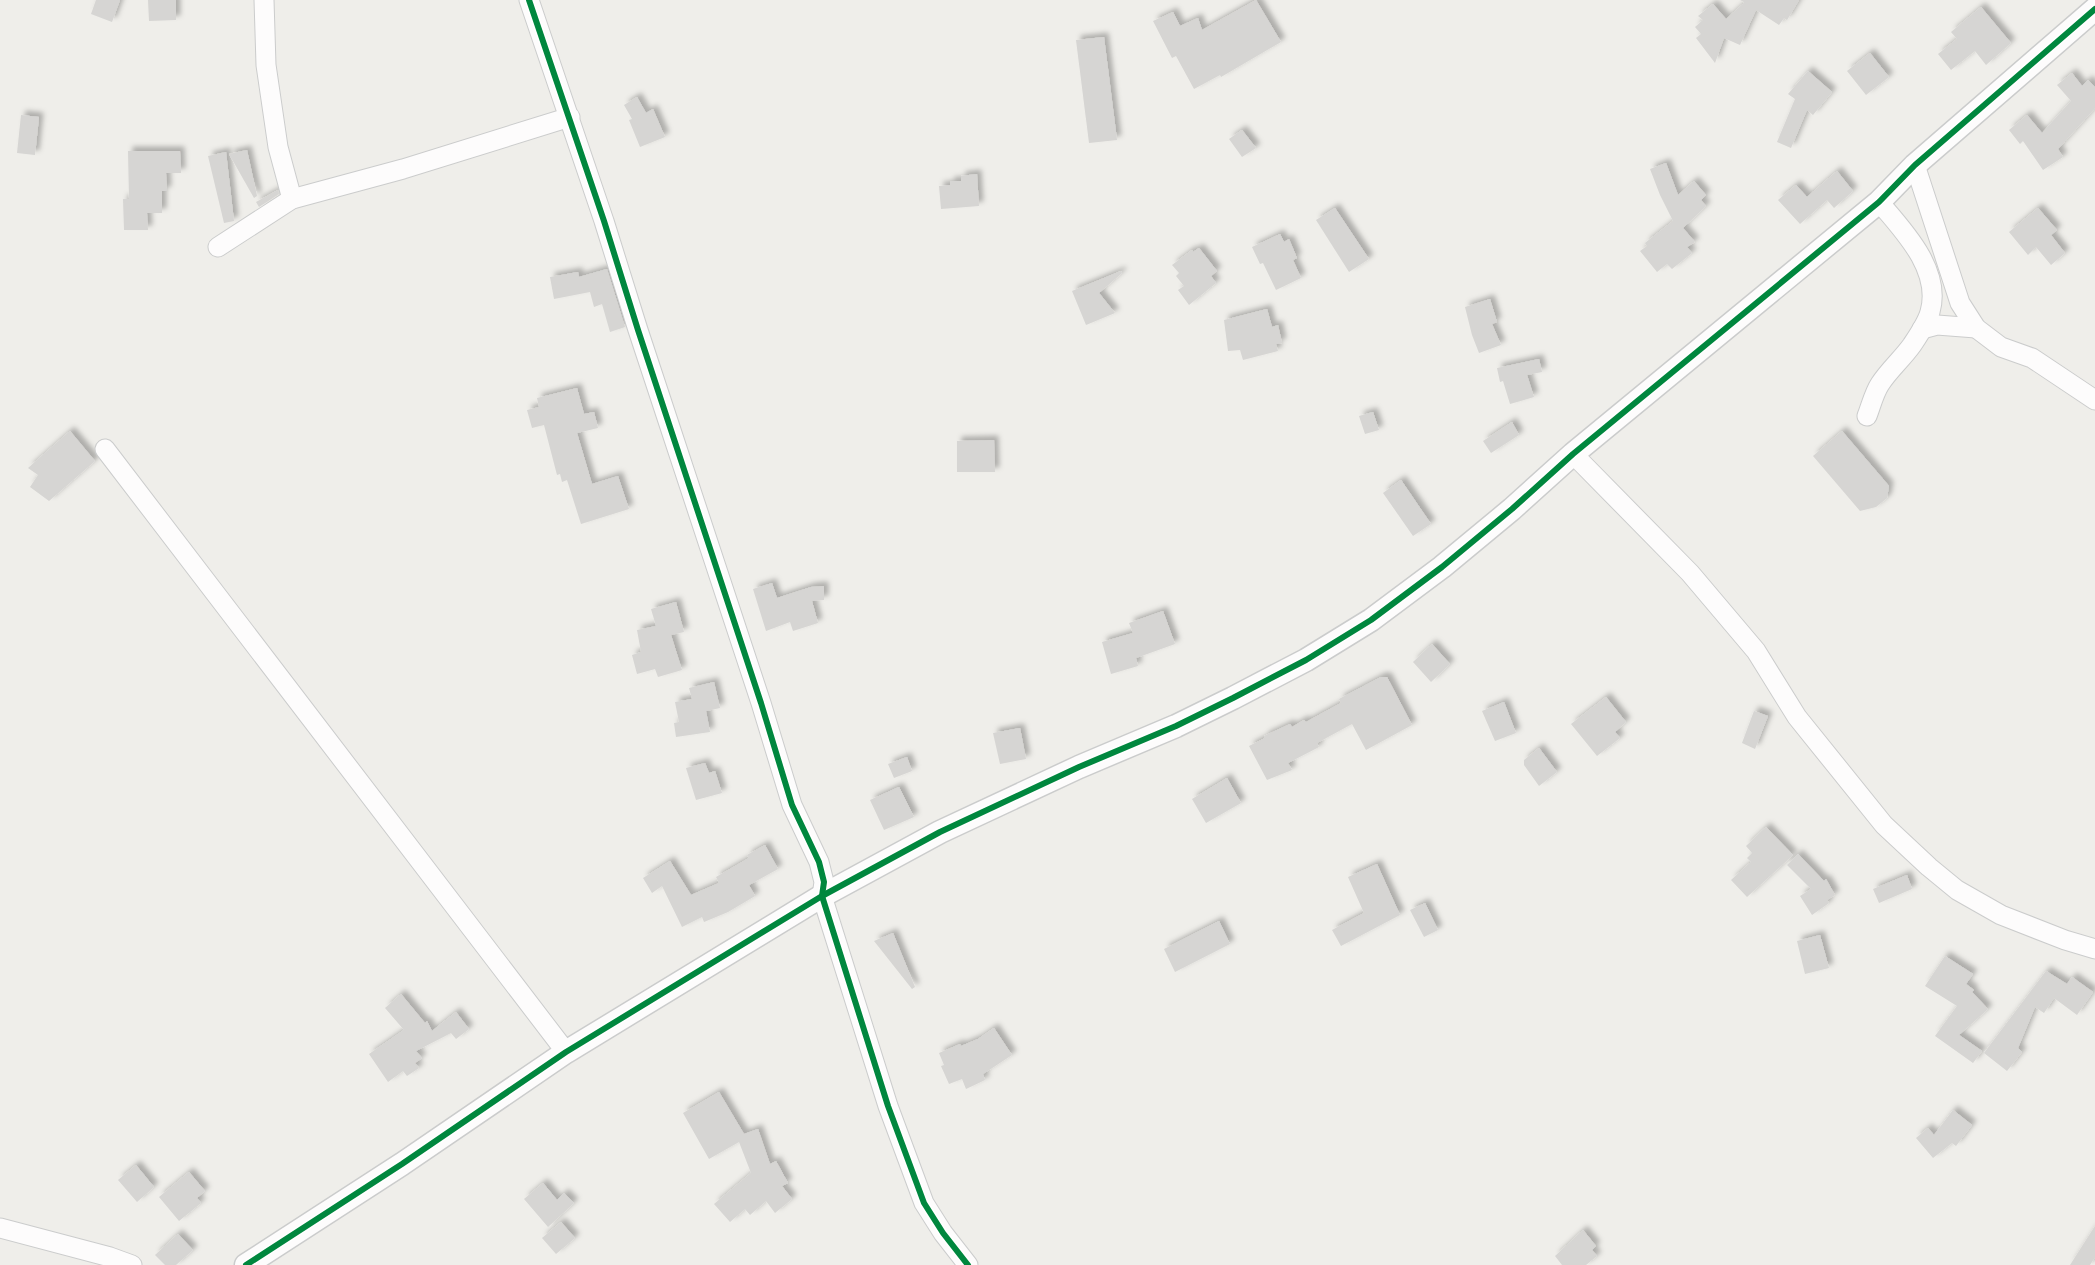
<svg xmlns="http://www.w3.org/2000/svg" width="2095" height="1265" viewBox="0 0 2095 1265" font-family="Raleway,sans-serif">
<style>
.building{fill:#d6d5d3;filter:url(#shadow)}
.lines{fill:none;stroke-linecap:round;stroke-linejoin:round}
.minor-casing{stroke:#cbcccc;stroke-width:21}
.tertiary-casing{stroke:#cbcccc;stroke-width:25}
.minor{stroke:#fdfcfc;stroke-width:19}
.tertiary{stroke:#fdfcfc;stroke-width:22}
.cycleway-casing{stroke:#fff;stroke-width:9}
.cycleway{stroke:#00873e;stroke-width:6}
</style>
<defs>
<filter id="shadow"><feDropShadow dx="4.5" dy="-4.5" stdDeviation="2.5" flood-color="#0004"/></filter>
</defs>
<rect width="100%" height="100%" fill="#efeeea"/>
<g class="building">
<path d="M96,0H120L112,22L91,14Z"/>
<path d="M148,0H176V20L149,21Z"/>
<path d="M1256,0L1281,42L1221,77L1220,75L1194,89L1176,56L1172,58L1153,21L1173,12L1180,26L1198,18L1202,30Z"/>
<path d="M1740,0H1799L1787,20L1784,18L1779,25L1756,10L1740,45L1724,38L1715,63L1696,38L1701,34L1695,27L1703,20L1698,16L1713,4L1726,19L1743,4L1744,2Z"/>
<path d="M1981,7L2011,43L1986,65L1975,51L1951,70L1938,54L1957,39L1951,32Z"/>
<path d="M1104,37L1117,140L1089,143L1076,40Z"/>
<path d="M1870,53L1889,77L1866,95L1847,71Z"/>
<path d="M1808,71L1832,92L1813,115L1807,110L1791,148L1777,142L1795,99L1788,94Z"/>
<path d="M2072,73L2082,86L2088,80L2095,87V108L2058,149L2063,157L2043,170L2023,141L2020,144L2009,130L2027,115L2042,133L2071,101L2057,85Z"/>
<path d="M637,97L646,113L653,109L665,137L640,147L629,120L632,119L624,105Z"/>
<path d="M21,115L39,117L35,155L17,153Z"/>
<path d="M1242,130L1256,148L1242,157L1229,139Z"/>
<path d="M247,150L257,196L254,198L229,154Z"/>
<path d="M128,151H180L181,173H166L167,191H162V213H147L148,230H124L123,199H129Z"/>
<path d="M226,152L234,221L224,223L208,156Z"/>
<path d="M1666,163L1678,195L1694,181L1706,195L1701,200L1706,206L1683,228L1695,242L1687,247L1692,253L1672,269L1667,264L1657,272L1640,251L1647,246L1645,243L1673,221L1660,195L1650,169Z"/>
<path d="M1837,171L1853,191L1834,208L1827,200L1800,224L1778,200L1796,185L1807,197Z"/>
<path d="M977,174L979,206L941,209L939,186L950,185V181H961V176Z"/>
<path d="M278,190L279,194L259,207L256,202Z"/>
<path d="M1335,208L1369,259L1349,272L1316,220Z"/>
<path d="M2038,208L2057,230L2051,235L2065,253L2051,265L2036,247L2028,255L2009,232Z"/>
<path d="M1280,234L1284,242L1289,239L1297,258L1293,260L1301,278L1276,290L1263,263L1260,264L1252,247Z"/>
<path d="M1199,248L1217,271L1211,276L1216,283L1189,305L1178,290L1184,286L1176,276L1179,273L1172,265L1192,250L1193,252Z"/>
<path d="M607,269L625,327L610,332L602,304L594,307L590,292L554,299L550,277L578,272L579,277Z"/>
<path d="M1121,271L1122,273L1099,293L1115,313L1086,325L1072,291Z"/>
<path d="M1490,299L1497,322L1492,324L1501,345L1479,353L1472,335L1465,307Z"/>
<path d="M1267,309L1272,327L1278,325L1282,343L1276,344L1278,351L1243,360L1240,350L1228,351L1224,320Z"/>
<path d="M1539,359L1542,372L1527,375L1534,397L1510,404L1503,381L1500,382L1497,368Z"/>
<path d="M577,388L584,414L594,412L598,428L577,433L592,484L618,476L629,509L581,524L567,480L562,482L560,474L557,475L544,425L532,428L527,410L539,407L537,398Z"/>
<path d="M1373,412L1379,430L1365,434L1359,416Z"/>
<path d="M1512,422L1519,435L1491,453L1483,441Z"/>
<path d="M70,431L95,461L49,501L30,487L38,475L28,468Z"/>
<path d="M1842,431L1889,486L1887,498L1876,507L1860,511L1813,456Z"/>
<path d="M994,440L995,472H957V441Z"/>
<path d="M1401,480L1431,524L1413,536L1383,493Z"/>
<path d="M772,583L777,598L811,587L824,586V600L812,601L818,623L793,631L790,622L766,631L753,589Z"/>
<path d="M676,602L684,632L671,635L682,670L658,677L655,669L637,674L632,655L641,652L637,630L656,626L651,609Z"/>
<path d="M1163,611L1175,644L1136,658L1138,666L1111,674L1102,642L1133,633L1129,623Z"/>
<path d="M1432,644L1450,664L1431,682L1413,662Z"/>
<path d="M1381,677H1387L1412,725L1366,750L1352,724L1317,743L1319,747L1288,763L1292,770L1267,780L1249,746L1265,738L1264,736L1290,724L1292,727L1304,720L1306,722L1341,703L1339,699Z"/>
<path d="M714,682L720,708L706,711L710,732L676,737L674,723L679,722L675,702L692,699L689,688Z"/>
<path d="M1606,697L1626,722L1615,732L1620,738L1597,756L1571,724Z"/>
<path d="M1504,702L1516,733L1495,741L1482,711Z"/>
<path d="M1754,711L1768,716L1755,749L1742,743Z"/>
<path d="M1020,728L1026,759L1000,764L993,733Z"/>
<path d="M1539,748L1557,772L1539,786L1524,765V760Z"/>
<path d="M907,757L912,771L894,778L888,764Z"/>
<path d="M705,763L709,773L715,771L722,793L696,800L686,768Z"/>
<path d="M1227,778L1241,803L1206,823L1192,799Z"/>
<path d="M899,787L914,817L884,830L870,800Z"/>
<path d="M1766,827L1793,855L1747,897L1731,880L1751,862L1747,858L1752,853L1746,846Z"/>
<path d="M765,845L778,869L749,885L755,896L728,912L704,922L702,917L682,927L662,886L652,893L643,878L670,861L691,895L719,883L716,877L749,858L747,855Z"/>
<path d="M1798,854L1824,881L1826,879L1835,895L1827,900L1829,903L1812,915L1800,896L1811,889L1787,865Z"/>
<path d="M1377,864L1400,915L1341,946L1332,930L1364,913L1348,877Z"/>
<path d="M1907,875L1912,889L1879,903L1873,889Z"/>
<path d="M1425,903L1438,930L1424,937L1410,910Z"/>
<path d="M1219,921L1230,944L1175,972L1164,949Z"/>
<path d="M893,933L915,987L912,989L874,941Z"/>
<path d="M1820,935L1829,968L1805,974L1797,941Z"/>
<path d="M1945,956L1973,974L1966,984L1974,990L1972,992L1988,1009L1959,1035L1982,1051L1973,1063L1935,1036L1957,1006L1925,986Z"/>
<path d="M2046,971L2067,984L2072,977L2093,992L2077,1015L2054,998L2044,1013L2035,1007L2018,1048L2022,1052L2007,1071L1984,1053Z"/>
<path d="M401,994L425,1023L427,1021L432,1031L456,1012L469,1029L456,1039L451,1033L416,1051L422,1058L415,1063L419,1068L407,1076L403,1071L388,1082L369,1054L404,1030L385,1008Z"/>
<path d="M994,1028L1012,1055L983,1074L985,1080L966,1089L962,1079L949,1084L941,1066L944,1065L939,1053L960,1044L961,1046L978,1039Z"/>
<path d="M719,1092L744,1134L758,1129L770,1164L776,1161L788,1183L782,1186L792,1199L775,1213L766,1201L750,1215L745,1209L730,1222L714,1204L751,1173L739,1142L709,1159L683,1113Z"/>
<path d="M1953,1110L1972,1125L1956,1146L1952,1143L1933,1158L1916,1138L1928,1128L1934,1135Z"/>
<path d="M136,1165L154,1187L137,1202L118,1180Z"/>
<path d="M189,1172L205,1191L197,1198L201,1203L179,1221L159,1197Z"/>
<path d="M543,1183L557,1200L564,1193L574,1203L548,1227L524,1199Z"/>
<path d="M561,1222L575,1238L556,1254L542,1238Z"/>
<path d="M2095,1226V1257L2090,1265H2070Z"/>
<path d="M1583,1230L1596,1246L1592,1250L1597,1256L1586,1265H1562L1555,1256Z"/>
<path d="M178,1234L193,1250L176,1265H165L155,1255Z"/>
</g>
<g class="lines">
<defs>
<g id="minor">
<path d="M264,0L266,65L278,147L292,199"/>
<path d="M529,0L604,221L638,330L761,703L792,805L819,862L824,882L822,896L888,1106L924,1203L943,1233L968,1265"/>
<path d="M1915,165L1960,303L1976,328L2001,347L2032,358L2095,400"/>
<path d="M218,247L292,199L403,169L570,117"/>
<path d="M1922,329L1937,325L1976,328"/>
<path d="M1867,416C1871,406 1874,393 1880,384C1889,370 1902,359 1912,345C1918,336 1927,323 1930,312C1942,270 1903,230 1879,202"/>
<path d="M105,449L566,1052"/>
<path d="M1573,454L1690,573L1756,651L1797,717L1884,825L1929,867L1957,890L2001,915L2065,940L2095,949"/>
<path d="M0,1228L110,1257L132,1265"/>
</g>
<path id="tertiary" d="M246,1265L402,1164L566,1052L822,896L940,832L1079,767L1176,726L1233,698L1306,660L1371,620L1442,567L1512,509L1573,454L1879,202L1915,165L2095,9"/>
</defs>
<use href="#minor" class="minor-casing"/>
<use href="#tertiary" class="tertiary-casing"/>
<use href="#minor" class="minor"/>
<use href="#tertiary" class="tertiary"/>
<defs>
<g id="cycleway">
<path d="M529,0L604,221L638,330L761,703L792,805L819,862L824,882L822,896L888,1106L924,1203L943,1233L968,1265"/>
<path d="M246,1265L402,1164L566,1052L822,896L940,832L1079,767L1176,726L1233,698L1306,660L1371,620L1442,567L1512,509L1573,454L1879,202L1915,165L2095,9"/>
</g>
</defs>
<use href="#cycleway" class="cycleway-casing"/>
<use href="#cycleway" class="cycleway"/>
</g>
</svg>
